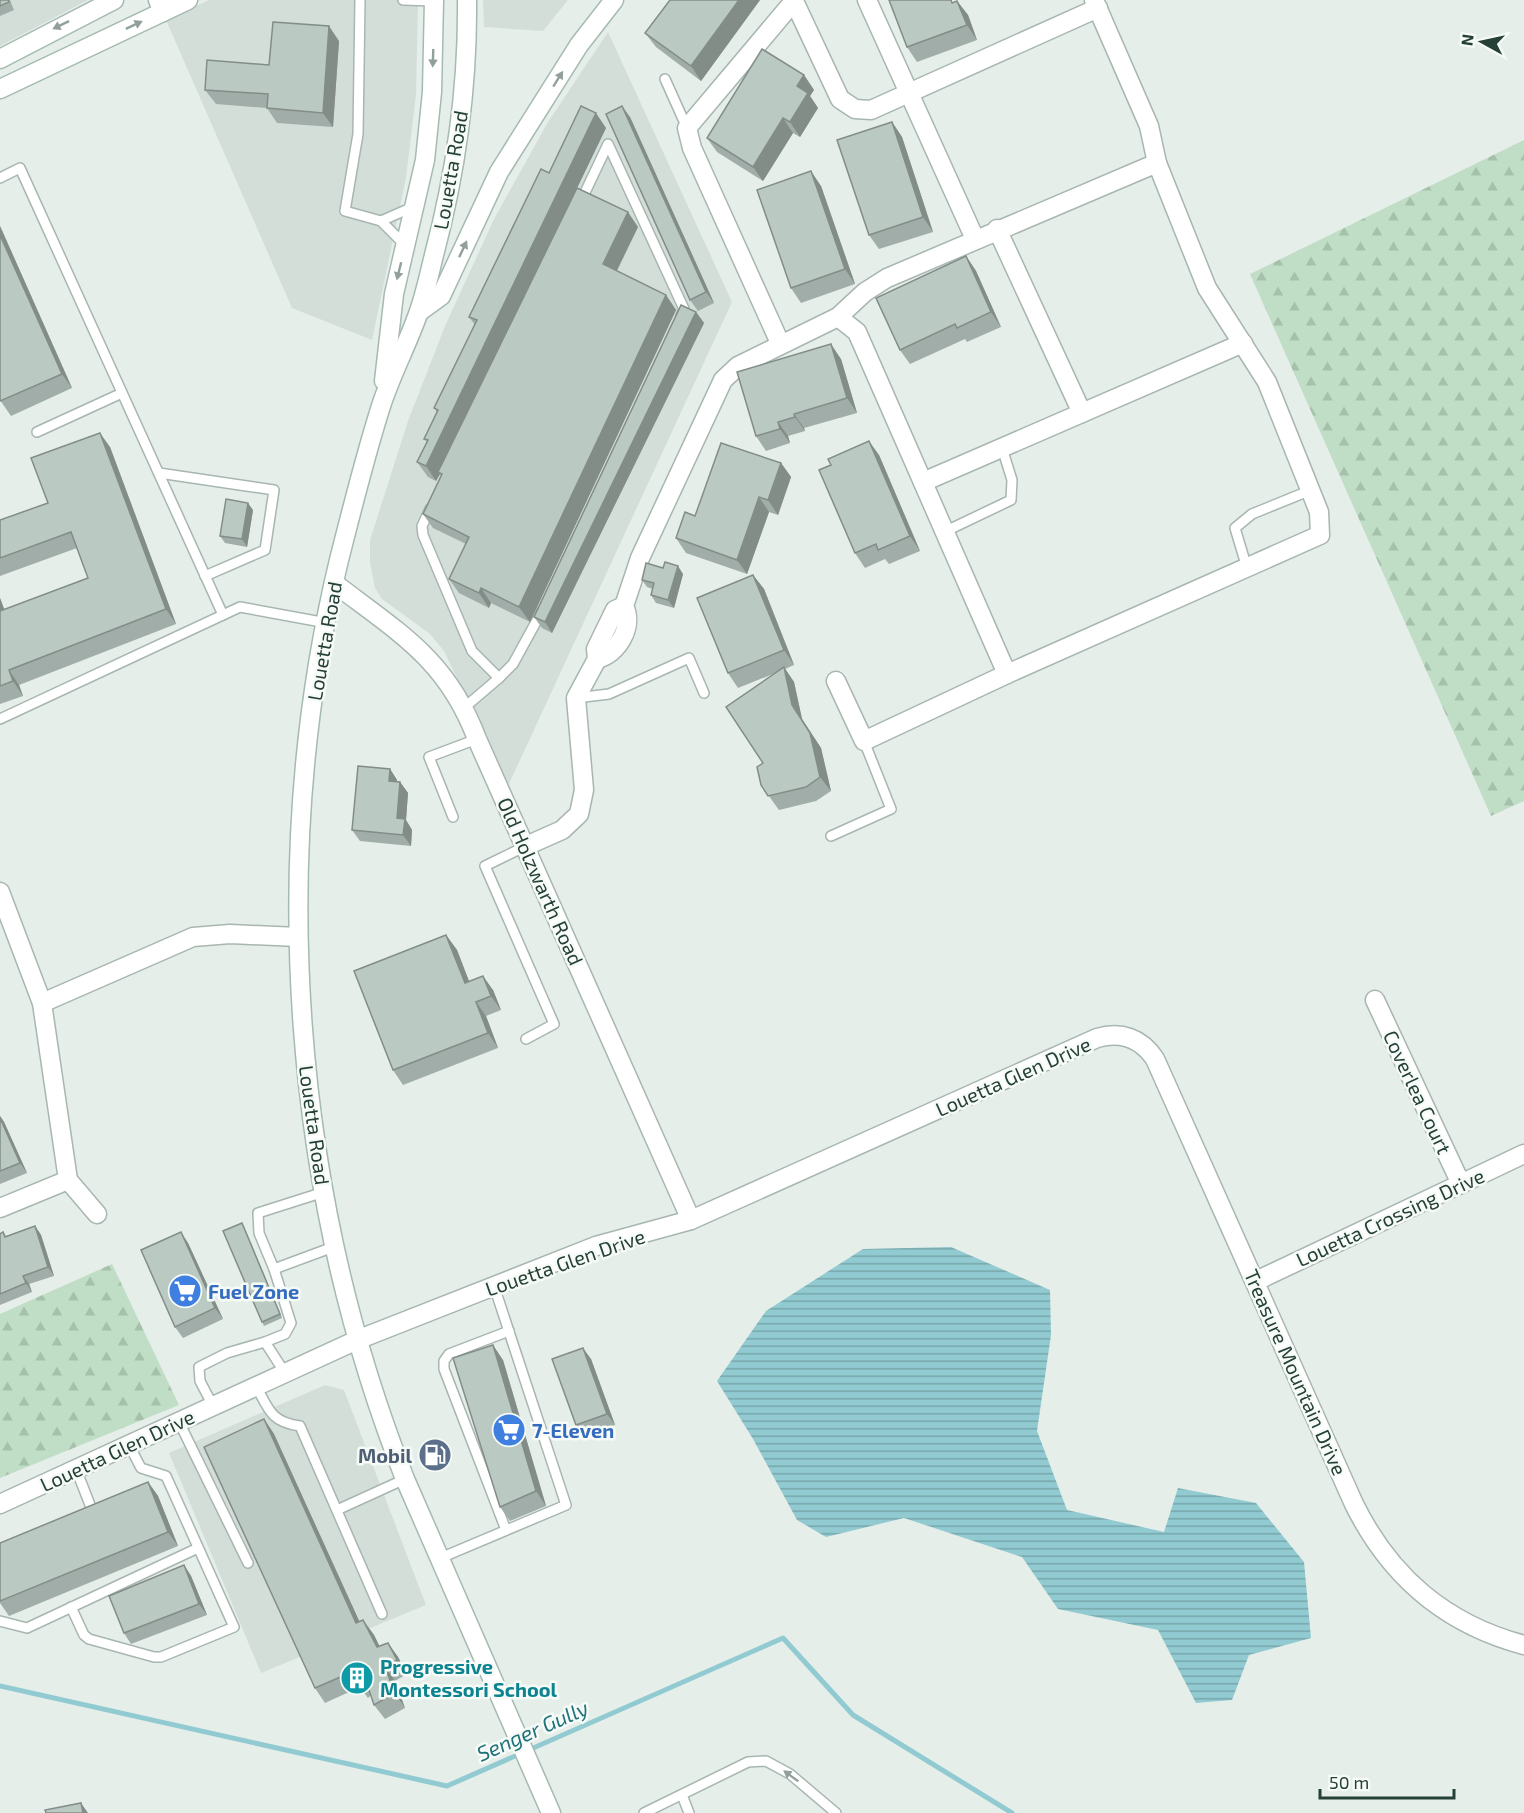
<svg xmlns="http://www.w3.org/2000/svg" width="1524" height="1813" viewBox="0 0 1524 1813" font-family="'Exo 2',sans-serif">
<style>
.built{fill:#d4ded9}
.forest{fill:url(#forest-firs)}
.water{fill:url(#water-rules)}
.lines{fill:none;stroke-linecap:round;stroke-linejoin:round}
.stream{stroke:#91cbd1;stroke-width:5}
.service-casing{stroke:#a8b6b1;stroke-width:12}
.minor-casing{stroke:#a8b6b1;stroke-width:21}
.tertiary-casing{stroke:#a8b6b1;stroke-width:21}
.secondary-casing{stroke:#a5bab1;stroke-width:21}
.service{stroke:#fff;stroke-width:9}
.minor{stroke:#fff;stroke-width:18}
.tertiary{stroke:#fff;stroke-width:18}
.secondary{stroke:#fff;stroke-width:18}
.wall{fill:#a1ada8}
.shaded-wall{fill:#838d88}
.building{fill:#bbc9c3;stroke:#838d88;stroke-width:1.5}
.oneway{fill:#92a09b}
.labels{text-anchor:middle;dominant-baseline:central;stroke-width:5;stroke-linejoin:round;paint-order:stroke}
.street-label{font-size:20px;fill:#254037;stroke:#f7fbf8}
.shop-label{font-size:20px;font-weight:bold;fill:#366cbe;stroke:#f7fbf8;text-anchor:start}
.service-label{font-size:20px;font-weight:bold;fill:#4e5e75;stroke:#f7fbf8;text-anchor:end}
.culture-label{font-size:20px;font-weight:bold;fill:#0d838f;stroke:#f7fbf8;text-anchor:start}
.water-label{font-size:21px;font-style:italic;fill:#20727b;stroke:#f7fbf8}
</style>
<defs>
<pattern id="forest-firs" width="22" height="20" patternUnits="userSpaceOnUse" patternTransform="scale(1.5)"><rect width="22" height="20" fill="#c0dec6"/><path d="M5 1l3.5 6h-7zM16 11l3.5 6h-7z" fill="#a5c0ab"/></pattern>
<pattern id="water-rules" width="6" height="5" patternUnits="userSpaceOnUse" patternTransform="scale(1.5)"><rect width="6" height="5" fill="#91cbd1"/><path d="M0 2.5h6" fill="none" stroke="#76a6aa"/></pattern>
</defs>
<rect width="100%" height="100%" fill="#e6eeea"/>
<g class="built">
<path d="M0,0H88L0,46Z"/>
<path d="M209,0H418L416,95L406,178L372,340L292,308L166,20Z"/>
<path d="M483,0H568L543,31L484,27Z"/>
<path d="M608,32L732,302L508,786L444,651L430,634L382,599L375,588L370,563V540L408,421L445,326L495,217L548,122Z"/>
<path d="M325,1385L344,1390L426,1605L261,1673L169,1453Z"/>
</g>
<g class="forest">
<path d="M1524,140V801L1491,816L1250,274Z"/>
<path d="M112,1264L179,1405L0,1478V1314Z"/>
</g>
<path class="water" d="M951,1247L1050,1290L1051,1335L1037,1431L1067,1510L1164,1532L1178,1488L1256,1503L1304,1562L1311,1638L1249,1655L1232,1700L1196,1703L1158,1630L1058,1609L1022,1557L904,1518L826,1537L797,1520L753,1439L717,1381L766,1311L863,1249Z"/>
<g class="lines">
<path class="stream" d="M0,1686L447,1786L783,1638L853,1715L1012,1813"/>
<defs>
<g id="service">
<path d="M360,0L358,134L345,211L381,221L406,246"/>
<path d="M403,0L434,1"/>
<path d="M665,79L687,128"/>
<path d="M0,178L20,168L223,615"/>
<path d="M580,203L608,144L684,309L681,316"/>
<path d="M381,221L415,206"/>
<path d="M37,432L122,393"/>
<path d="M159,473L274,490L265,550L205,576"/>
<path d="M430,509L422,526L423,535L472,651L499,678L465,707"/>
<path d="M944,532L1011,500L1012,480L1002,448"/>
<path d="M1247,568L1235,528L1252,514L1311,490"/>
<path d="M499,678L513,664L542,611"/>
<path d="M576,698L609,694L689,658L704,693"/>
<path d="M0,719L240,607L327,623"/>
<path d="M453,817L429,757L477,739"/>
<path d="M831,836L891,809L864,741"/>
<path d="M526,846L485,866L554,1024L526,1039"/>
<path d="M324,1192L258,1213L259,1233L274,1269L336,1246"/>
<path d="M265,1342L285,1334L291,1323L274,1269"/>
<path d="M256,1386C269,1410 271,1422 300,1426L382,1614"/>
<path d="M213,1406L200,1381L199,1367L227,1353L265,1342L285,1373"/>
<path d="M179,1422L248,1563"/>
<path d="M76,1469L92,1510"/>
<path d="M337,1510L405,1479"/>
<path d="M506,1530L444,1369V1361L449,1354L509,1331"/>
<path d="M438,1559L566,1505L494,1286"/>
<path d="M71,1607L84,1635L89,1639L154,1657H161L234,1627L166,1476L141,1468L129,1445"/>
<path d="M0,1621L27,1628L198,1548"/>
<path d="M682,1795L689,1813"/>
<path d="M644,1813L748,1762L766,1761L790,1774L836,1813"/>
</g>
<g id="minor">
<path d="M158,0L163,12"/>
<path d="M867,0L975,239"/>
<path d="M997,229L1082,413"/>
<path d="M838,317L857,332L1007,674L1320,535L1319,512L1267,382L1207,288L1157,163"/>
<path d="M780,343L692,148L687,128L794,1L840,99L855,109L871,110L1098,8"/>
<path d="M923,482L1243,343"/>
<path d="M334,583C399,633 447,659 477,739L691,1220"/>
<path d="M597,659C618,653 634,627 624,606L640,558L723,380L738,366L838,317L865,292L887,278L1157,163L1149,126L1094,0"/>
<path d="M836,681L864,741L1007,674"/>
<path d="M526,846L562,830L579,814L584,790L576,698L597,659L596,649L615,610L624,606"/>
<path d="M0,892L42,1003L68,1180L97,1214"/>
<path d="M1375,1000L1461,1184"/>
<path d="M42,1003L193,937L230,934L298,937"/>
<path d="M0,1208L68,1180"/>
<path d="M1256,1281L1524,1154"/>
<path d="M357,1340L596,1246L691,1220L1097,1038C1121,1031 1141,1038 1155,1059L1354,1504C1390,1577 1445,1624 1524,1645"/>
</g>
<path id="tertiary" d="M0,1504L357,1340"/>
<g id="secondary">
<path d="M467,0C468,87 456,172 434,255C429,275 425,295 418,314C407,345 391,375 381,406C365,456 352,509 339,560C267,859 292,1193 405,1479L551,1813"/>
<path d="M0,59L114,0"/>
<path d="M0,89L188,0"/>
<path d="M419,312L441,296L499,172L579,45L614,0"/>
<path d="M384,381L394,294L425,160L432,92L434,0"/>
</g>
</defs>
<use href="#service" class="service-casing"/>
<use href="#minor" class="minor-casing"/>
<use href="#tertiary" class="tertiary-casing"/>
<use href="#secondary" class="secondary-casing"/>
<use href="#service" class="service"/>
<use href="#minor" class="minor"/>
<use href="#tertiary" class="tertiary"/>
<use href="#secondary" class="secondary"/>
</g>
<g class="wall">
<path d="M0,0H10L14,10L0,16Z"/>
<path d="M670,0H760L701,81L656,47L645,33Z"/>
<path d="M956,1H957L968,15L977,40L917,62L907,47Z"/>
<path d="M339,41L333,127L277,123L267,108L216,104L205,90L269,65Z"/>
<path d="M804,75L814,90L810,96L818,108L800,137L793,133L763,181L717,152L707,138Z"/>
<path d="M630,117L714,303L698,311L690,300Z"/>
<path d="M892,122L902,137L933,232L879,249L869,235Z"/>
<path d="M606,128L577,188L638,227L617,271L666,295L676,310L530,622L491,603L489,608L459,593L449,579L466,544L433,528L423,514L441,476L440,474L436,481L428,477L417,462L427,442L424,439L437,412L434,408L475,325L469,317L549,173Z"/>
<path d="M821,186L855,284L801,303L791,288Z"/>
<path d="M0,226L72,388L11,416L0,400Z"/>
<path d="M966,256L976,271L1001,327L967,342L965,339L910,364L900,350Z"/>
<path d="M696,312L704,323L552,633L542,628L534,617Z"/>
<path d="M841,359L857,413L804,428L805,431L788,436L790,443L766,451L756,436Z"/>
<path d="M110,447L176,624L19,685L23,696L0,704V598L4,609L88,578L77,548L0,576V520L48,503Z"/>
<path d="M879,455L920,551L889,564L885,559L865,568L855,553Z"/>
<path d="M781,463L791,477L778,515L769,512L747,574L686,553L676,538L695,516Z"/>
<path d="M253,510L247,547L225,543L220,536Z"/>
<path d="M663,568L683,574L674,608L656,603L651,595L653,589L647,587L642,580Z"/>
<path d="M753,575L764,589L794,665L785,669L794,682L802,719L821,748L831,791L816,801L779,810L761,785L763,763L778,672L738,688L728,673Z"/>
<path d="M390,769L397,780V782H400L408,793L406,820L412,830L411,846L360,841L352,830Z"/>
<path d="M446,935L457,950L469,981L493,990L501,1010L486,1016L498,1048L403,1085L393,1070Z"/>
<path d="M0,1116L4,1122L27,1173L0,1184Z"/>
<path d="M35,1226L41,1235L54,1276L29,1284L32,1292L0,1305V1234L3,1232L6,1236Z"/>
<path d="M244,1227L282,1318L264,1326L262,1322Z"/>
<path d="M188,1243L223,1319L183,1338L175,1327Z"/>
<path d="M591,1359L615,1425L584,1436L576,1425Z"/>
<path d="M503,1360L546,1506L510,1521L500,1507Z"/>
<path d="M264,1419L274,1434L359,1622L363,1620L374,1635L379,1646L388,1643L398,1657L407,1674L395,1681L405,1708L385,1719L374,1705L371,1695L368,1698L360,1687L325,1703L315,1688Z"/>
<path d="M148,1482L158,1496L178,1546L9,1616L0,1603V1543Z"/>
<path d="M184,1565L191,1576L207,1615L131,1644L124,1633Z"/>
</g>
<g class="shaded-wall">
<path d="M739,0H760L701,81L691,66Z"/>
<path d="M957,1L968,15L977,40L967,25Z"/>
<path d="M329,26L339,41L333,127L323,113Z"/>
<path d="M804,75L814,90L810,96L818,108L800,137L790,122L797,86Z"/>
<path d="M622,106L630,117L714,303L706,292Z"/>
<path d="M596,113L606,128L440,473L438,472L440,474L436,481L426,466Z"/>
<path d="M783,118L793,133L763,181L753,167Z"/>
<path d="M892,122L902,137L933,232L923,217Z"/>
<path d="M811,171L821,186L855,284L845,269Z"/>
<path d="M628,212L638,227L613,278L603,264Z"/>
<path d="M0,226L72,388L62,374L0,235Z"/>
<path d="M966,256L976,271L1001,327L991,312Z"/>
<path d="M666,295L676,310L530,622L519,607Z"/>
<path d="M696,312L704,323L552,633L545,622Z"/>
<path d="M831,344L841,359L857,413L847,398Z"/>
<path d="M794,414L804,428L805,431L795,417Z"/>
<path d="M778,422L788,436L790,443L780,429Z"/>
<path d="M100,433L110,447L176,624L166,609Z"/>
<path d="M869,441L879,455L920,551L910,536Z"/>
<path d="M781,463L791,477L778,515L768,500Z"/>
<path d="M759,497L769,512L747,574L737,560Z"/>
<path d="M248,503L253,510L247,547L242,539Z"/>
<path d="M678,566L683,574L674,608L668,600Z"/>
<path d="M753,575L764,589L794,665L784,650Z"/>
<path d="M481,588L491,603L489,608L479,593Z"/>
<path d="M0,598L10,625L0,611Z"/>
<path d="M784,667L794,682L802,719L821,748L831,791L820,777L792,705Z"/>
<path d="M9,670L19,685L23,696L13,681Z"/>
<path d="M390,769L397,780L396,792L389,781Z"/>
<path d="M400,782L408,793L406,820L412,830L411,846L403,835L397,818Z"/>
<path d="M446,935L457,950L475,997L465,983Z"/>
<path d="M483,976L493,990L501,1010L491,996Z"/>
<path d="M476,1002L486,1016L498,1048L488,1033Z"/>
<path d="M0,1116L4,1122L27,1173L20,1163L0,1118Z"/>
<path d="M242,1223L244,1227L282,1318L280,1314Z"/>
<path d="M35,1226L41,1235L54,1276L48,1267Z"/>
<path d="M181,1232L188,1243L223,1319L215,1308Z"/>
<path d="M23,1276L29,1284L32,1292L26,1283Z"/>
<path d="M493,1345L503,1360L546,1506L536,1491Z"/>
<path d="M583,1348L591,1359L615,1425L607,1414Z"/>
<path d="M264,1419L274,1434L367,1638L356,1623Z"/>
<path d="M148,1482L158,1496L178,1546L168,1532Z"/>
<path d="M184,1565L191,1576L207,1615L199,1604Z"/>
<path d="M363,1620L374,1635L387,1661L377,1647Z"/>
<path d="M388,1643L398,1657L407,1674L397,1660Z"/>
<path d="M385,1667L395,1681L405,1708L395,1693Z"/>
<path d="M81,1803L88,1813H83Z"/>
</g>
<g class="building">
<path d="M0,0H8L9,2L0,6Z"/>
<path d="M670,0H739L691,66L645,33Z"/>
<path d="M889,0H951L952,3L957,1L967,25L907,47Z"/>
<path d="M273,22L329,26L323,113L267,108L268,94L205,90L207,60L269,65Z"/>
<path d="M762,49L804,75L797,86L808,93L790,122L783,118L753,167L707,138Z"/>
<path d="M581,106L596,113L426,466L417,462L428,440L424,439L438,410L434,408L477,320L469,317L541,169L549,173Z"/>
<path d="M622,106L706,292L690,300L606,114Z"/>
<path d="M892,122L923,217L869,235L837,140Z"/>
<path d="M811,171L845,269L791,288L757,190Z"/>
<path d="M577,188L628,212L603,264L666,295L519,607L481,588L479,593L449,579L469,537L423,514L442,474L438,472Z"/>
<path d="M0,235L62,374L0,401Z"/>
<path d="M966,256L991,312L957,328L955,324L900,350L876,298Z"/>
<path d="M681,305L696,312L545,622L534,617Z"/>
<path d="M831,344L847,398L794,414L795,417L778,422L780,429L756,436L737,372Z"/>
<path d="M100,433L166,609L9,670L13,681L0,686V611L88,578L71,532L0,558V520L48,503L31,458Z"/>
<path d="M869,441L910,536L878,550L876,544L855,553L819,470L831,465L828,459Z"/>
<path d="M721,443L781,463L768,500L759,497L737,560L676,538L685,512L695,516Z"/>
<path d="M226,499L248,503L242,539L220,536Z"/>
<path d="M665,562L678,566L668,600L651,595L654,583L642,580L646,563L663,568Z"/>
<path d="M753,575L784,650L728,673L697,598Z"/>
<path d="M784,667L792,705L810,733L820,777L806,787L768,796L761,785L757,767L763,763L726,707Z"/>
<path d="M358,766L390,769L389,781L400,782L397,818L405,819L403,835L352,830Z"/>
<path d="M446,935L465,983L483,976L491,996L476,1002L488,1033L393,1070L354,971Z"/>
<path d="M0,1118L20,1163L0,1171Z"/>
<path d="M242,1223L280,1314L262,1322L223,1231Z"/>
<path d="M35,1226L48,1267L23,1276L26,1283L0,1294V1234L3,1232L5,1237Z"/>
<path d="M181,1232L215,1308L175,1327L141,1250Z"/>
<path d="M493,1345L536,1491L500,1507L453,1358Z"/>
<path d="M583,1348L607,1414L576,1425L552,1359Z"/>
<path d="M264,1419L356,1623L363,1620L377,1647L388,1643L397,1660L385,1667L395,1693L374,1705L365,1678L358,1683L352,1672L315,1688L204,1447Z"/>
<path d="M148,1482L168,1532L0,1601V1543Z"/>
<path d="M184,1565L199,1604L124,1633L109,1596Z"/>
<path d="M81,1803L83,1813H46L45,1810Z"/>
</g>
<defs><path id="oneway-solid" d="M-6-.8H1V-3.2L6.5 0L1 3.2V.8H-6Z" transform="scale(1.5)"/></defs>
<g class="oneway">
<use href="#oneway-solid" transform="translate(61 25) rotate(154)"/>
<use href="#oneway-solid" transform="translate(134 25) rotate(-25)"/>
<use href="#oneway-solid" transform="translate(433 58) rotate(92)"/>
<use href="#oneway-solid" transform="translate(558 79) rotate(-58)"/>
<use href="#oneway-solid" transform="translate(463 249) rotate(-65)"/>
<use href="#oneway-solid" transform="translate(399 271) rotate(104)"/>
<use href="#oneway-solid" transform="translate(791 1776) rotate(-144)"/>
</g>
<defs>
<symbol id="supermarket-disc" viewBox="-11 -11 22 22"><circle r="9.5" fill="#3f7fe0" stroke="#f7fbf8"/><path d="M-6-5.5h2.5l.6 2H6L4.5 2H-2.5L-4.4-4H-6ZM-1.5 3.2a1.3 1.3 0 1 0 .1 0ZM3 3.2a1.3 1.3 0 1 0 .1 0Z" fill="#fff"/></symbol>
<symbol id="fuel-disc" viewBox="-11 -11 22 22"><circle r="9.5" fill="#5c6f8a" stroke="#f7fbf8"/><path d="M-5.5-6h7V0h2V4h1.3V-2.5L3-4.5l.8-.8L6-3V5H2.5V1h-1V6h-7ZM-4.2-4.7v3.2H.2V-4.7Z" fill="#fff"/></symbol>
<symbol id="building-disc" viewBox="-11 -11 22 22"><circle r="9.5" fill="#0f9aa8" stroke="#f7fbf8"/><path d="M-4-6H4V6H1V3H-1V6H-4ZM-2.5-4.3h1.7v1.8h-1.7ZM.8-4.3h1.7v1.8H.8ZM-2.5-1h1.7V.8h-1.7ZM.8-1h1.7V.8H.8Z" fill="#fff"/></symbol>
</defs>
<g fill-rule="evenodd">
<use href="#supermarket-disc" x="166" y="1272" width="38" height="38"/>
<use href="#supermarket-disc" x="490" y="1411" width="38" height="38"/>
<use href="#fuel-disc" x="416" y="1436" width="38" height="38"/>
<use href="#building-disc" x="338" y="1659" width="38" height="38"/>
</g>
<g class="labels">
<g class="street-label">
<text transform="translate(450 170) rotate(-80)">Louetta Road</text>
<text transform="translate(324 641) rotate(-80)">Louetta Road</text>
<text transform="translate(541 881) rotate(66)">Old Holzwarth Road</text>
<text transform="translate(1013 1076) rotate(-24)">Louetta Glen Drive</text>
<text transform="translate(1418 1092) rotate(65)">Coverlea Court</text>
<text transform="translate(315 1125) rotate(82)">Louetta Road</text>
<text transform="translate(1390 1217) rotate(-25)">Louetta Crossing Drive</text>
<text transform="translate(565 1262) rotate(-19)">Louetta Glen Drive</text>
<text transform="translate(1296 1372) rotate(66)">Treasure Mountain Drive</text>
<text transform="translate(117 1450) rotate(-25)">Louetta Glen Drive</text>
</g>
<g class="shop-label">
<text x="208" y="1291">Fuel Zone</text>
<text x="532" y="1430">7-Eleven</text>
</g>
<g class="service-label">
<text x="412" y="1455">Mobil</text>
</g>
<g class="culture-label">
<text x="380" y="1666">Progressive<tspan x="380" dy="23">Montessori School</tspan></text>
</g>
<g class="water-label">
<text transform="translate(532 1730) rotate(-24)">Senger Gully</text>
</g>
</g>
<g transform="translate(1482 42) rotate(278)" stroke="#f7fbf8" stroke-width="4.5" paint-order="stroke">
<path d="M0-4.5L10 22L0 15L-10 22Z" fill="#254037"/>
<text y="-9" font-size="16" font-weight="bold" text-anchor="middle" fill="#254037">N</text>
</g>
<path d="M1320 1789v9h134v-9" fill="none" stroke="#254037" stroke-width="3"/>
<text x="1329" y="1789" font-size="18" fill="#254037" stroke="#f7fbf8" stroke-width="4.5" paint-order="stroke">50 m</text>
</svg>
